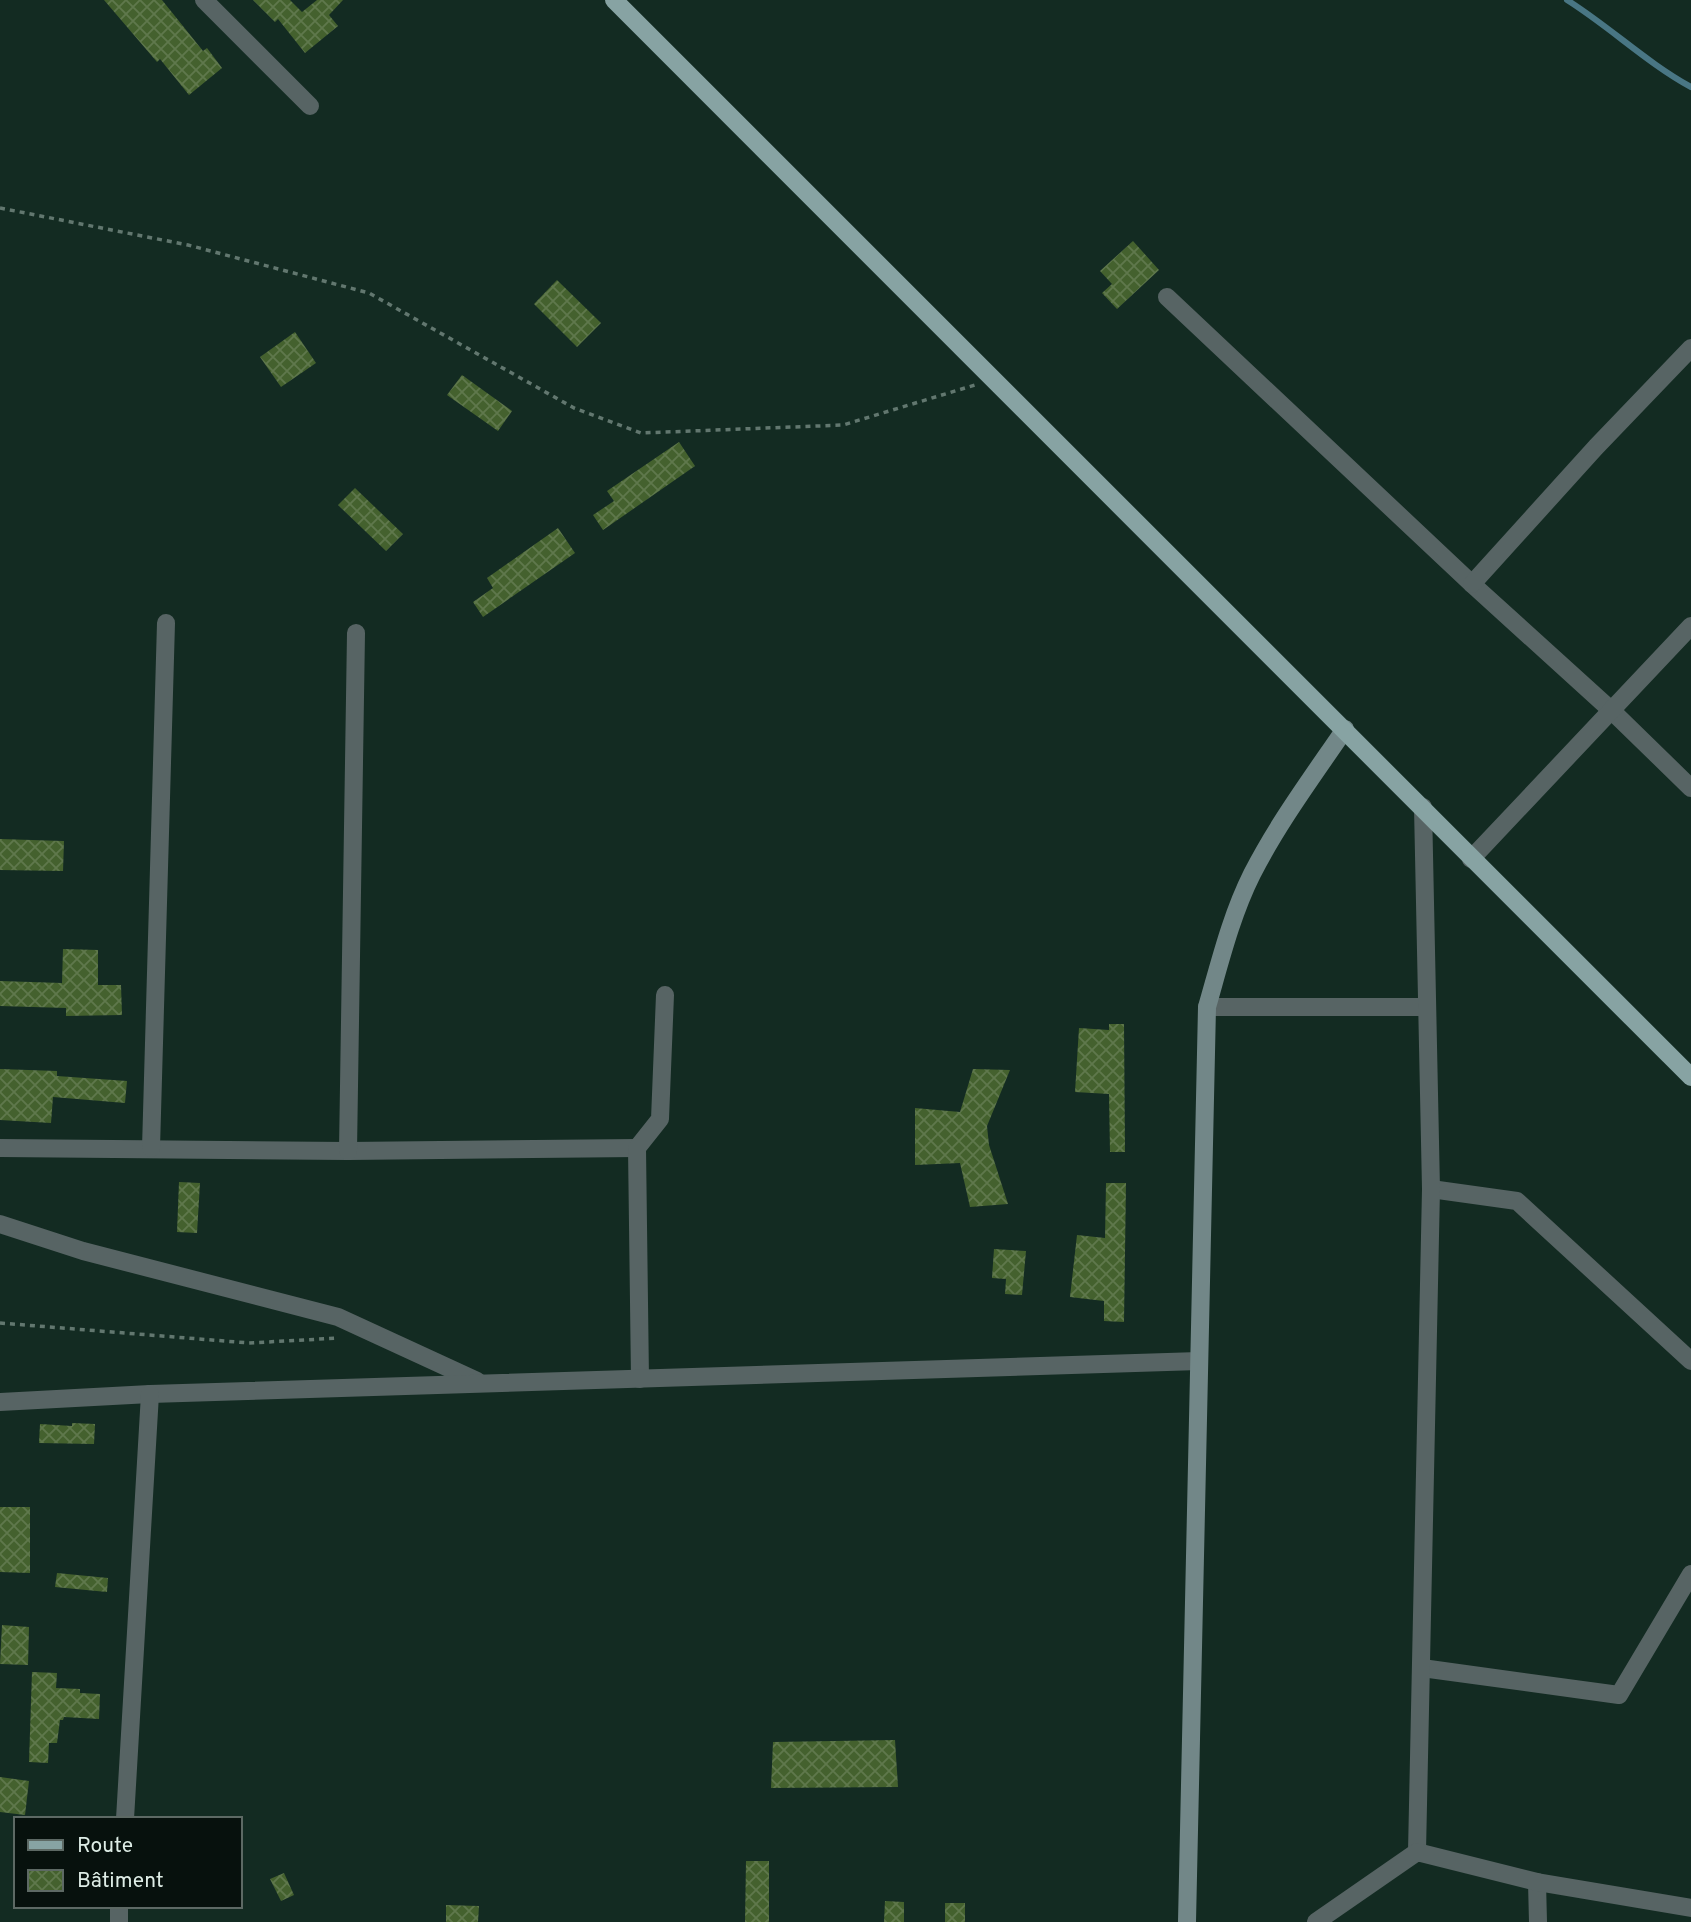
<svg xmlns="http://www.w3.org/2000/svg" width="1691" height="1922" viewBox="0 0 1691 1922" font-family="Overpass,sans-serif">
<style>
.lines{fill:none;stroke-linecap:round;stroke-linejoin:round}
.stream{stroke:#497684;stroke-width:6}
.building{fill:url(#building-cross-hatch)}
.path{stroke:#62776f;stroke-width:3.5;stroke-dasharray:5 5;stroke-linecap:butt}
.street{stroke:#576464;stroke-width:18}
.secondary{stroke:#728788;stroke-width:18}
.primary{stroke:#87a3a3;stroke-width:18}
</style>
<defs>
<pattern id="building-cross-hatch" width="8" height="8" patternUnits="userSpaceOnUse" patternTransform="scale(1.75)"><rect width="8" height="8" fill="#44612e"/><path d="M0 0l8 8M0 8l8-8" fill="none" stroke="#5f784c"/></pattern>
</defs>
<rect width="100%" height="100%" fill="#132b22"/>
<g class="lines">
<path class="stream" d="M1567,0C1610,27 1647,63 1691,87"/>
</g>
<g class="building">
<path d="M104,0H162L203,51L207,48L222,68L189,95L160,59L157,62Z"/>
<path d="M253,0H290L302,12L317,0H343L329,15L338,26L305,53L278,19L275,22Z"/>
<path d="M1133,241L1159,270L1117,309L1102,293L1112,284L1100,271Z"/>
<path d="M557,280L601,323L577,347L534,304Z"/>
<path d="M295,332L316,363L281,387L260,357Z"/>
<path d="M462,375L512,411L498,431L447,395Z"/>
<path d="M679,442L695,466L603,530L593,515L614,501L607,491Z"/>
<path d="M355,488L403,534L386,551L338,505Z"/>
<path d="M558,528L575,553L483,617L473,602L493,588L487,578Z"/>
<path d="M0,839L64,841L63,871L0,870Z"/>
<path d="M63,949L98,950V985H121L122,1015L66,1016V1008L0,1006V981L62,983Z"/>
<path d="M1109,1024H1124L1125,1152H1110L1109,1094L1075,1092L1079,1028L1109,1030Z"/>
<path d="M0,1069L57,1071V1076L127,1081L125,1103L53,1097L51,1123L0,1120Z"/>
<path d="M973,1069L1010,1070L987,1126L989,1145L1008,1204L970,1207L960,1163L915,1165V1108L960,1112Z"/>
<path d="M179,1182L200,1183L197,1233L177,1232Z"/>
<path d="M1106,1183H1126L1124,1322L1104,1321V1301L1070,1297L1077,1235L1105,1238Z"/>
<path d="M994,1249L1026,1251L1022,1295L1005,1294L1006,1279L992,1278Z"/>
<path d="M72,1423L95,1424L94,1444L39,1443L40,1424L72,1426Z"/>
<path d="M0,1507H30V1573L0,1572Z"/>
<path d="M57,1573L108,1578L107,1592L55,1587Z"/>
<path d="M2,1625L29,1627L28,1665L0,1664Z"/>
<path d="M32,1672L57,1673L56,1688L80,1689V1693L100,1694L99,1719L64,1717L63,1720H60L57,1743H49L48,1763L29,1762Z"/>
<path d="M895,1740L898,1787L771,1788L773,1742Z"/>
<path d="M0,1777L29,1781L25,1815L0,1812Z"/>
<path d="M746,1861H769V1922H745Z"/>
<path d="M284,1873L294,1895L281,1901L270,1879Z"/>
<path d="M885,1901L904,1902V1922H884Z"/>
<rect x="945" y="1903" width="20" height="19"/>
<path d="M446,1905L479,1906L478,1922H446Z"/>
</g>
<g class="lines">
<g class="path">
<path d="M0,208L188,245L369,293L574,408L641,433L843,425L975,385"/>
<path d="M0,1323L249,1343L339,1338"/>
</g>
<g class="street">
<path d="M204,0L310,106"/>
<path d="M1167,297L1472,584L1612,711L1691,788"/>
<path d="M1472,584L1596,447L1691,348"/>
<path d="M1471,859L1691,626"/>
<path d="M1207,1007H1427"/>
<path d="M0,1148L348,1151L637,1148"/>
<path d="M151,1148L166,623"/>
<path d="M348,1151L356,633"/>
<path d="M1431,1189L1517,1201L1691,1361"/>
<path d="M0,1224L83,1251L338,1317L477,1381"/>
<path d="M640,1379L637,1148L660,1119L665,995"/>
<path d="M0,1402L150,1394L1199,1361"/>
<path d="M1422,1668L1619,1695L1691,1574"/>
<path d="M125,1819L150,1394"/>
<path d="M1417,1852L1431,1189L1423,807"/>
<path d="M1537,1882L1538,1922"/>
<path d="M119,1922V1906"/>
<path d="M1316,1922L1417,1852L1537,1882L1691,1908"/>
</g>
<path class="secondary" d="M1187,1922L1207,1007C1220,962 1231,916 1252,874C1278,823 1313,776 1345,729"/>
<path class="primary" d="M614,0L1691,1077"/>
</g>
<rect x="14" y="1817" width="228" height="91" fill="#07110d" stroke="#5d6964" stroke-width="2"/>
<rect x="28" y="1840" width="35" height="10" fill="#87a3a3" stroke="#5d6964" stroke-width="2"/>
<text x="77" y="1852" font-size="21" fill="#deede6">Route</text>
<rect x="28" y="1870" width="35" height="21" fill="url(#building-cross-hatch)" stroke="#5d6964" stroke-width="2"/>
<text x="77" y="1887" font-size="21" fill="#deede6">Bâtiment</text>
</svg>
